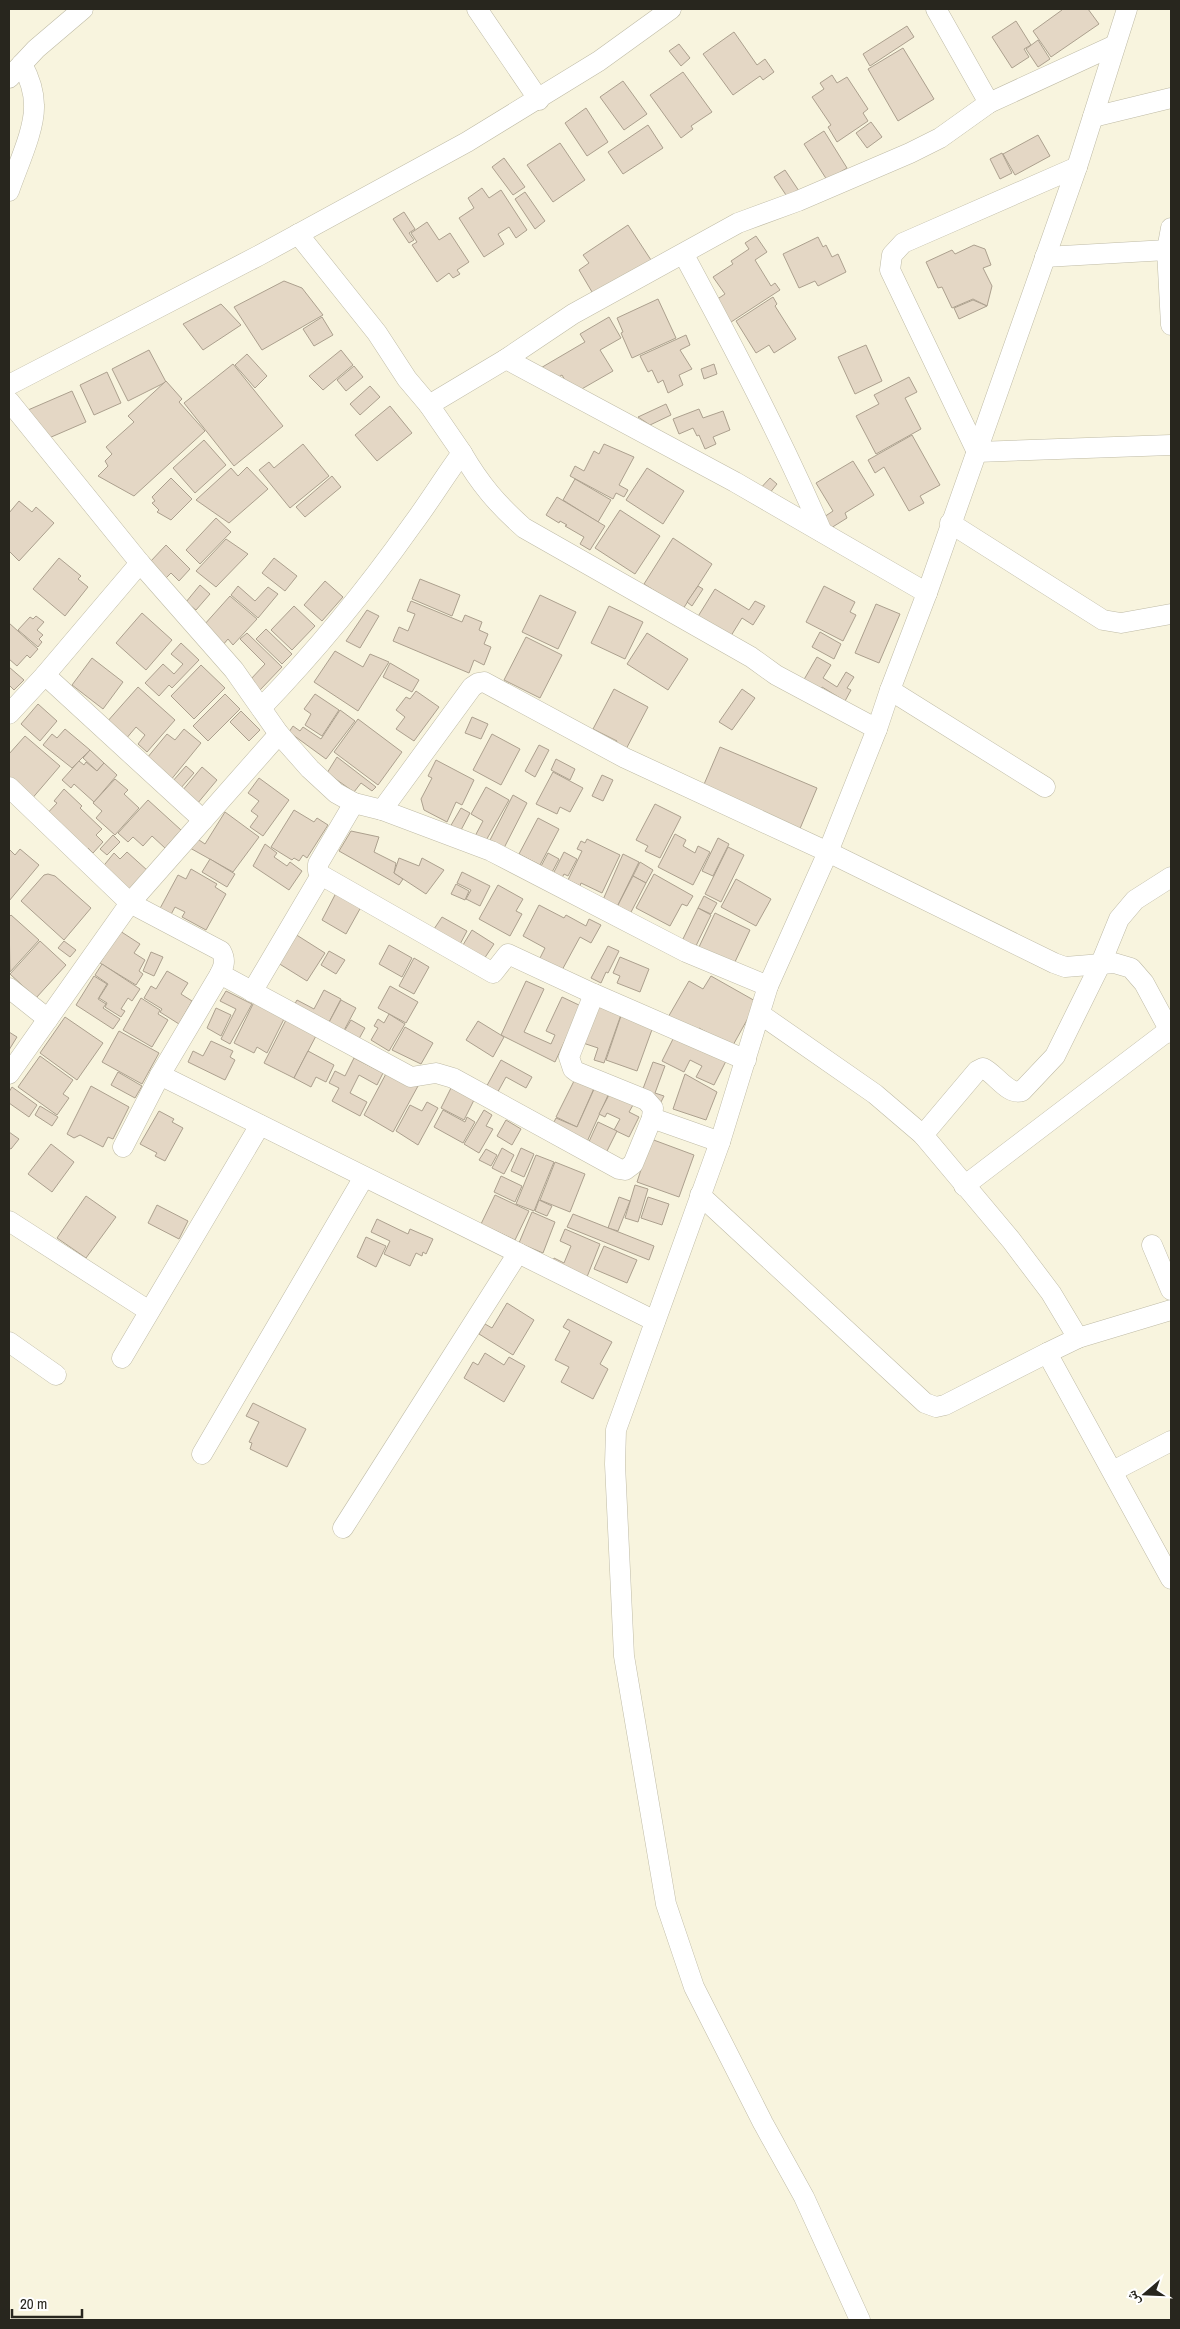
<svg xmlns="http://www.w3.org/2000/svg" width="1180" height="2329" viewBox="0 0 1180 2329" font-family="'Archivo Narrow','Noto Naskh Arabic',sans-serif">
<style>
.building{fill:#e4d7c5;stroke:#aca08e}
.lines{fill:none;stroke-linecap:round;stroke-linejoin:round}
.street-casing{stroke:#bfbba6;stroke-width:21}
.street{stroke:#fff;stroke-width:20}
</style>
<rect width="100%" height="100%" fill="#f8f4de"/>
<g class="building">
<path d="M1061,9H1088L1099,24L1051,57L1033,31L1062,10Z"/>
<path d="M1016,21L1031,45L1024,49L1029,57L1012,68L992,37Z"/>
<path d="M907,26L914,37L870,66L863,54Z"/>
<path d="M734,32L757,65L765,59L774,72L763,80L760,76L733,95L703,54Z"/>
<path d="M1038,40L1050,59L1038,67L1026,49Z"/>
<path d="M679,44L690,58L681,66L669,51Z"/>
<path d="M903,48L934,99L898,121L868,69Z"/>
<path d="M683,72L712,112L691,126L693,129L681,138L650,95Z"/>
<path d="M832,75L837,83L847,77L868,109L863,113L868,121L837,142L828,127L831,125L812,97L824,89L820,83Z"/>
<path d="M623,81L647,114L624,130L600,97Z"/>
<path d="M586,108L608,142L587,156L565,123Z"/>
<path d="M871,122L882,137L867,148L856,133Z"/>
<path d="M648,125L663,148L623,174L608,152Z"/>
<path d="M824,131L847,168L827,180L804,144Z"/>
<path d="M1038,135L1050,156L1015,175L1003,154Z"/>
<path d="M560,143L585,180L553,202L527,165Z"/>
<path d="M1002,153L1012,173L1000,179L990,159Z"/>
<path d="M504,158L525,187L513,195L492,167Z"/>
<path d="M785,170L799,191L788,198L774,177Z"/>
<path d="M482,188L489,198L501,190L527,230L516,238L509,227L498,234L504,244L484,257L459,218L474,208L468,198Z"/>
<path d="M525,192L545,221L535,229L515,199Z"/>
<path d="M404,212L415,229L409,233L414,240L409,243L393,219Z"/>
<path d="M427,222L439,240L450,233L469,262L457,270L460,274L453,278L449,273L437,282L412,245L417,242L411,233Z"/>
<path d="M628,225L651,260L595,297L579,270L589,263L583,255Z"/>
<path d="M756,236L767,252L755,260L771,286L775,283L780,290L728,324L713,302L725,294L713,277L733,264L731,261L749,249L745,243Z"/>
<path d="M818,237L823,247L826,245L832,257L838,254L846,272L818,286L815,281L799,288L783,254Z"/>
<path d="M974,245L985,249L991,265L983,268L992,286L987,306L973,299L952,308L942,287L938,288L926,262L952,250L955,254Z"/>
<path d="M284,281L302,288L323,315L262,350L234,307Z"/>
<path d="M773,297L777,304L775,306L796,339L774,353L769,345L756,353L736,321Z"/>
<path d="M658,299L676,338L632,358L621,333L623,332L617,318Z"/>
<path d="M973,300L987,306L959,319L954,308Z"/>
<path d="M221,304L241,325L203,350L183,324Z"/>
<path d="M322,317L333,335L314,346L303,329Z"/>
<path d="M609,317L621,338L600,350L613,371L573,394L562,375L553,380L539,369L585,342L580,334Z"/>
<path d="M686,335L690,345L680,350L692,369L679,375L683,385L668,393L663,380L658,383L652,370L648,372L640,356Z"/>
<path d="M866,345L882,381L855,394L838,357Z"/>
<path d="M149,350L166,382L128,401L112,369Z"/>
<path d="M341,350L353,365L323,390L309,376Z"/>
<path d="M247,354L267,376L255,388L235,365Z"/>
<path d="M233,364L283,426L234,466L184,403Z"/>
<path d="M714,364L717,374L704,379L701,369Z"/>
<path d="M354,366L363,377L346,391L337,380Z"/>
<path d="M107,372L121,403L94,415L80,385Z"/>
<path d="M909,377L917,392L905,398L921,429L876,454L856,416L879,404L874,395Z"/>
<path d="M166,381L182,399L179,402L205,431L134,496L98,476L108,466L105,461L112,454L106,447L134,422L128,416Z"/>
<path d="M370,386L380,397L360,415L350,404Z"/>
<path d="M72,391L86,422L42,441L28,410Z"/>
<path d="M666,404L671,415L650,425L638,417Z"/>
<path d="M390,406L412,433L377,461L355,435Z"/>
<path d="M699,409L703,418L723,411L730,430L713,437L716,444L705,449L699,435L697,436L693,428L679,434L673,419Z"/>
<path d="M912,435L940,485L920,496L924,503L909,511L884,467L875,473L868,460Z"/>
<path d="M204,440L226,465L195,493L173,468Z"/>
<path d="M303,444L329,476L290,508L259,470L269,462L274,468Z"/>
<path d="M604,444L634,457L619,485L628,490L624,497L616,493L613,499L570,476L575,466L584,471L594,451L599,454Z"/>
<path d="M853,461L874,495L845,513L847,518L831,528L824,517L833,511L816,483Z"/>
<path d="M247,467L268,489L229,523L196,500L231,468L238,476Z"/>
<path d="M647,468L684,491L663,524L626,500Z"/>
<path d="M332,476L341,487L305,517L296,507Z"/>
<path d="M171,478L192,499L171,520L157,512L159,510L152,503L155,501L152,497Z"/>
<path d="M770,478L777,484L765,499L757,492Z"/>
<path d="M575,479L611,500L598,522L563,500Z"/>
<path d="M557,497L605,526L590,550L580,544L584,537L565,526L567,525L560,521L559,523L546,515Z"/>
<path d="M19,501L32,512L36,507L54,523L19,561L9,551V513Z"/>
<path d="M620,510L660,536L635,574L595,548Z"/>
<path d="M216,518L231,532L200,564L186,550Z"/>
<path d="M673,538L712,564L683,609L644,584Z"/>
<path d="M226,539L248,554L216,587L196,571Z"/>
<path d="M166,545L190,569L179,581L171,573L166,578L150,562Z"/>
<path d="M59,558L81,576L78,579L88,587L65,616L33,589Z"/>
<path d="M274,558L297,576L285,591L262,573Z"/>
<path d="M420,579L460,595L452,616L412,599Z"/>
<path d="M325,581L343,597L322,621L304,605Z"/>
<path d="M200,585L210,594L196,610L186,602Z"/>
<path d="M238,586L255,601L268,587L278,594L258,618L231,595Z"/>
<path d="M698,586L703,589L692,606L687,602Z"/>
<path d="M824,586L855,602L850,612L856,615L843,641L806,622Z"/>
<path d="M715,589L749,610L755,601L765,606L753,625L742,618L729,639L697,618Z"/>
<path d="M540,595L576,612L558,649L522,632Z"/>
<path d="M230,596L257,619L233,645L228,639L222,646L204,625Z"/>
<path d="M411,601L462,622L465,615L482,622L479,630L488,634L484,644L491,647L484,665L474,660L469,673L393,641L399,627L408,631L415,614L407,611Z"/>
<path d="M876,604L900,614L879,663L855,653Z"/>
<path d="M294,606L315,626L292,650L271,630Z"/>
<path d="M609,606L643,622L625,659L591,643Z"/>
<path d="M367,610L379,616L360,648L346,641Z"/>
<path d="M142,613L172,640L146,670L116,643Z"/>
<path d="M36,616L44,622L37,630L43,635L39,639L42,642L38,647L18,630L30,617L33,619Z"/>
<path d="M9,623L38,649L30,658L27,655L17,666L9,659Z"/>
<path d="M266,629L292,654L282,664L256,639Z"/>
<path d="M820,632L841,644L834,659L812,647Z"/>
<path d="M247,633L282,667L260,690L250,680L265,664L240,639Z"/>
<path d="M647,633L688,659L668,690L627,664Z"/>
<path d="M526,637L562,655L540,698L504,680Z"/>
<path d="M181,643L199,660L172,688L169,685L159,696L145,683L163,664L174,674L183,664L171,654Z"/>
<path d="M335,651L363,667L370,654L389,662L358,711L314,682Z"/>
<path d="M817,657L831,665L823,678L837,687L846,672L854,677L847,688L851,690L845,701L822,687L818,692L802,683Z"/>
<path d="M92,658L123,682L103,709L72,685Z"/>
<path d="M390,663L419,680L412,692L383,677Z"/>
<path d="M201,665L225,688L194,719L171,696Z"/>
<path d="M9,667L24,680L14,690L9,685Z"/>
<path d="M138,687L175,720L147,752L138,744L145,735L136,727L125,740L106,723Z"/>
<path d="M614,689L648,707L623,755L613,749L617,741L593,729Z"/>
<path d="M742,689L755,698L732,730L719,722Z"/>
<path d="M416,691L439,707L414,741L396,729L405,717L396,710L406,697L410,699Z"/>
<path d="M225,694L240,709L208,741L193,726Z"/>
<path d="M315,694L339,710L322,736L305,725L311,714L304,709Z"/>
<path d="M38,704L57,721L40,741L21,724Z"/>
<path d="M340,710L355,721L326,759L289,732L293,726L300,731L303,727L321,739Z"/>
<path d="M241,711L260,730L249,741L230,722Z"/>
<path d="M472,717L488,724L481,739L465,733Z"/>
<path d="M358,719L402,752L378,785L334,752Z"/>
<path d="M65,729L90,750L72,768L43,745L52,734L57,738Z"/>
<path d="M184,729L201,743L170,781L147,758L167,734L175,740Z"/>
<path d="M492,734L520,749L501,785L473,770Z"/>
<path d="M25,736L60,766L30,801L9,783V754Z"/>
<path d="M539,745L549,750L535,777L525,771Z"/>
<path d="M720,747L817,788L799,831L702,789Z"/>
<path d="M90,750L104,763L97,771L83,758Z"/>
<path d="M337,757L376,787L372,791L361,783L354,792L327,773Z"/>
<path d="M556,759L575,769L570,780L551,770Z"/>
<path d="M436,760L474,780L462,805L456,802L447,822L424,810L421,799L432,778L428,776Z"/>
<path d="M79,761L84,765L86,762L97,771L104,763L117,775L94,802L74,784L71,788L62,780Z"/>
<path d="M186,766L194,773L180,789L172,782Z"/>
<path d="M202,767L217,780L197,804L182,791Z"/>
<path d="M553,772L583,788L570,812L560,807L557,814L536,804Z"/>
<path d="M602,775L613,780L603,801L592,796Z"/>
<path d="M259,778L289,800L263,836L250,827L258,816L251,811L259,801L248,793Z"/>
<path d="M115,779L128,790L124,794L139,808L115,835L96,818L102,811L93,803Z"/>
<path d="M486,787L509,800L484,844L474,838L483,821L471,814Z"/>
<path d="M64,789L82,806L80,808L102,829L96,835L103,842L93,853L88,848L85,852L43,818L57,803L54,801Z"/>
<path d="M513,795L527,803L504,848L490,840Z"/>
<path d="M148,800L181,830L165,848L152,836L143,846L133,837L128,842L118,833Z"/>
<path d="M655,804L681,817L660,858L645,851L648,846L636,840Z"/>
<path d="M461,808L470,813L460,832L450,827Z"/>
<path d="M294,810L314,822L317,818L328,825L307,858L303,855L299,861L294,858L292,860L271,847Z"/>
<path d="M225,812L259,837L233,872L190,848L196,838L205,844Z"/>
<path d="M538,818L559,829L540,865L519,854Z"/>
<path d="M351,831L379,837L374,852L396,863L394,873L403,879L399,885L339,851Z"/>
<path d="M675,834L686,840L683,846L695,853L698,846L710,852L693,885L658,867Z"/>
<path d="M113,835L120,842L107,855L100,849Z"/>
<path d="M718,838L729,844L713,876L702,871Z"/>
<path d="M587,839L620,855L602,893L581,883L580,886L568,880L582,851L577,849L581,841L585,843Z"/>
<path d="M265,844L277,853L274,857L287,866L290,862L302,871L289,890L253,866Z"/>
<path d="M728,847L744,855L721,902L705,894Z"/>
<path d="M9,849L15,855L20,849L39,865L9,901Z"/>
<path d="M127,852L148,871L127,896L101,869L114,853L120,859Z"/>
<path d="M564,852L577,859L568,876L564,874L560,882L551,878Z"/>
<path d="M548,853L559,859L550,876L539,870Z"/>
<path d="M623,854L639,862L616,909L602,902Z"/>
<path d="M399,858L419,866L422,858L444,870L426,894L394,873Z"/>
<path d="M210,859L235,874L227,887L202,872Z"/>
<path d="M640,862L653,870L646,883L633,876Z"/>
<path d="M191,869L217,884L215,887L226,894L206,930L182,917L185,912L175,907L168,920L157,914L178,875L186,879Z"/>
<path d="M462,872L490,886L480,906L466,899L471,890L457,883Z"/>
<path d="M48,874L55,876L91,908L64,940L21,901L44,875Z"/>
<path d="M654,874L693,896L687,906L682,904L670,926L636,908Z"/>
<path d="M633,876L646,883L629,916L616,909Z"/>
<path d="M736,879L771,899L756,926L721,907Z"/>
<path d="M456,884L469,891L465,900L451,894Z"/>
<path d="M498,885L523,899L516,911L522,914L510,936L479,919Z"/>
<path d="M336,893L361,907L346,934L322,920Z"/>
<path d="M704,896L717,903L711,914L698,908Z"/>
<path d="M539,905L564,918L566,915L586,926L589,919L601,925L591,943L580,937L561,972L539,960L545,948L523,936Z"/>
<path d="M698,908L711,915L694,950L681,943Z"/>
<path d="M715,913L750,930L734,964L699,947Z"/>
<path d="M11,915L39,940L10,972L9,917Z"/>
<path d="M442,917L467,931L458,948L432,932Z"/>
<path d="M472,930L494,944L484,959L463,945Z"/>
<path d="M120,931L140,944L134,953L145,960L139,971L143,974L136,985L100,963Z"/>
<path d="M295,934L325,953L307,981L278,963Z"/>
<path d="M40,941L66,965L36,998L10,974Z"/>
<path d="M64,941L76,950L70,957L58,948Z"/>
<path d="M389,945L412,958L402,977L379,964Z"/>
<path d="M608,946L619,951L608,973L606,972L601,983L591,978Z"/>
<path d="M329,951L345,960L336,974L321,965Z"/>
<path d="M151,952L163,957L154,976L143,971Z"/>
<path d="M620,957L649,969L640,992L617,983L620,976L613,973Z"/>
<path d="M414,958L429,967L414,994L399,986Z"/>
<path d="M102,964L140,989L132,1001L128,998L121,1009L125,1011L121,1017L105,1007L107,1003L99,998L108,984L95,975Z"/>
<path d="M167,971L188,983L181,994L192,1001L179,1024L160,1012L162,1009L144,998L151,986L156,989Z"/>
<path d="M94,976L107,984L98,999L106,1004L103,1008L120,1019L113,1029L76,1005Z"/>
<path d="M711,976L757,1002L732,1047L699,1028L695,1035L667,1019L689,981L703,989Z"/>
<path d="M526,981L544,989L524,1032L551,1044L555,1035L546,1031L562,997L581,1006L555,1062L501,1035Z"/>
<path d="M390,986L418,1002L406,1023L378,1008Z"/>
<path d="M324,990L341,999L326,1028L292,1009L297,1000L314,1009Z"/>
<path d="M226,991L252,1004L230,1044L221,1039L236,1009L220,1001Z"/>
<path d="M141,998L160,1010L158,1014L168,1020L152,1047L123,1030Z"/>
<path d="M341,1000L356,1008L341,1036L326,1028Z"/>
<path d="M254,1002L285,1017L267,1053L257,1047L254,1053L234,1043Z"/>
<path d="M597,1004L622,1012L604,1063L594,1060L598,1048L583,1043Z"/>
<path d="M216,1008L231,1015L221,1036L207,1028Z"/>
<path d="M622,1013L654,1024L637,1071L606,1060Z"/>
<path d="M389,1014L405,1024L389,1051L371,1040L378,1028L374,1026L378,1019L384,1023Z"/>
<path d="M65,1017L103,1043L77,1080L40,1053Z"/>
<path d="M287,1018L317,1034L294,1078L264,1063Z"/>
<path d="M351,1020L365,1028L355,1046L340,1038Z"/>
<path d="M478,1021L504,1037L493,1057L466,1040Z"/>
<path d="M405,1027L433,1043L421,1064L392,1050Z"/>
<path d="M119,1031L159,1053L142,1084L102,1062Z"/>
<path d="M9,1032L17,1037L9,1050Z"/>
<path d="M676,1033L727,1059L714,1085L696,1077L702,1066L690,1060L684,1072L662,1061Z"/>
<path d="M211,1041L233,1051L230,1057L235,1060L225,1080L188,1062L193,1051L203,1056Z"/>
<path d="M308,1051L334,1065L326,1082L316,1077L311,1087L294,1078Z"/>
<path d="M40,1056L73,1080L63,1094L69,1098L57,1115L18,1087Z"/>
<path d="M354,1058L383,1073L377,1085L359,1075L350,1093L367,1102L360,1116L332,1101L339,1088L329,1083L335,1071L345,1076Z"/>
<path d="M501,1060L532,1077L526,1088L506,1077L495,1097L484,1091Z"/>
<path d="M653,1062L665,1066L655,1093L664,1096L661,1102L641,1094Z"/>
<path d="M388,1070L418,1086L393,1132L364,1115Z"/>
<path d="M118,1072L142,1086L135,1098L111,1085Z"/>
<path d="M685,1074L717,1092L706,1120L673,1109Z"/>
<path d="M576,1077L595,1086L577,1127L556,1117Z"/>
<path d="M91,1086L129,1107L113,1139L108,1137L103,1147L80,1135L74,1138L67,1134Z"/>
<path d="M12,1087L37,1105L29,1117L9,1103V1092Z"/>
<path d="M595,1087L609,1093L586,1144L551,1128L556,1118L577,1127Z"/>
<path d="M451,1088L474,1100L464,1120L441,1108Z"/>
<path d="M610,1093L633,1105L629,1112L639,1117L629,1137L614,1130L620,1119L607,1113L605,1117L599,1114Z"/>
<path d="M427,1102L438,1108L418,1145L396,1131L410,1105L422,1111Z"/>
<path d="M40,1106L58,1117L52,1126L35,1115Z"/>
<path d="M443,1110L465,1122L467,1117L475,1122L463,1143L434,1127Z"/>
<path d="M484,1110L492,1115L486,1126L493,1129L479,1153L464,1144Z"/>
<path d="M159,1111L174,1119L172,1122L183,1128L165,1161L155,1156L157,1153L140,1144Z"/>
<path d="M506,1120L521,1129L512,1145L497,1136Z"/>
<path d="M598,1122L617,1131L605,1155L587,1146Z"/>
<path d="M9,1132L19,1139L11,1149L9,1148Z"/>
<path d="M651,1139L694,1155L679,1197L637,1182Z"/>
<path d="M51,1144L74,1162L52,1192L28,1174Z"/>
<path d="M502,1148L514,1155L504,1174L492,1168Z"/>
<path d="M521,1148L534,1154L524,1177L511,1171Z"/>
<path d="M486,1149L497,1155L491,1166L479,1160Z"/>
<path d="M536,1155L554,1162L534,1211L516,1204Z"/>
<path d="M555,1162L585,1174L570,1212L540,1200Z"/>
<path d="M501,1176L522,1186L515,1202L494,1192Z"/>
<path d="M635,1185L648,1189L638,1222L625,1218Z"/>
<path d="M495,1195L529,1211L515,1240L481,1224Z"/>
<path d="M86,1196L116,1217L86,1258L57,1238Z"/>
<path d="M619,1197L630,1201L618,1231L608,1228Z"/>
<path d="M648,1197L669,1204L662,1225L641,1218Z"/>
<path d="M539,1200L552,1206L547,1216L535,1211Z"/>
<path d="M157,1205L188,1221L179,1239L148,1223Z"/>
<path d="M532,1212L555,1222L543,1253L519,1243Z"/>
<path d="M573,1214L654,1246L649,1260L567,1227Z"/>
<path d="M377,1219L408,1234L410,1229L433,1239L426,1254L423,1252L422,1256L416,1253L410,1266L384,1254L390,1241L371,1232Z"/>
<path d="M565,1229L600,1244L585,1282L551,1265L554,1258L564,1263L571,1246L560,1241Z"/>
<path d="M366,1237L386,1246L376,1267L357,1257Z"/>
<path d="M604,1246L637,1260L627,1283L594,1269Z"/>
<path d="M507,1303L534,1320L513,1355L479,1334L485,1324L492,1328Z"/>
<path d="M568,1319L612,1342L600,1364L608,1369L593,1399L561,1382L569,1367L555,1360L570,1331L563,1327Z"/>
<path d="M485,1353L504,1365L509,1357L525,1366L504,1402L464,1378L473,1362L478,1365Z"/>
<path d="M253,1403L306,1429L287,1467L250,1449L252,1443L249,1442L259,1422L246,1416Z"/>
</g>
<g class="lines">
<defs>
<g id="street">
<path d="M477,9L539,100"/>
<path d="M936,9L989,103"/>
<path d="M9,78L36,49L83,9"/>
<path d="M1093,117L1171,98"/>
<path d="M1077,167L903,243L892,255L890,270L977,452L1171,445"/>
<path d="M9,191C17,167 35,130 34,105C34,90 29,77 22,64"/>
<path d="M1167,250L1171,325"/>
<path d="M684,255C733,346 781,437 822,532"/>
<path d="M1045,257L1167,250L1171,228"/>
<path d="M506,359L735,482L927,593"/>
<path d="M9,385L258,256L467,142L599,61L671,9"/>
<path d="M9,401L140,563L234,670L279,734L310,769L336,793L354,803L382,810L491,851L686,952L768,986"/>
<path d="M429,405L506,359L573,314L738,223L798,201L910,153L940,138L989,103L1115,45"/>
<path d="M462,453C480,484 497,504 524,528L751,657L776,675L877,729"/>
<path d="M950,523L1103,620L1121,623L1171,614"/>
<path d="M45,675L203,820"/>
<path d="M890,690L1045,787"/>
<path d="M261,708C316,651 366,590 412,525C430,501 445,476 462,453L429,405L407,379L377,333L298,234"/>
<path d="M9,714L45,675L140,563"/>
<path d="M9,787L130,903L221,951C226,960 224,966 220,974L160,1075L123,1147"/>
<path d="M354,803L318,864V871L321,875L493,973L508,954L594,994L746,1060"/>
<path d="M382,810L472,687L478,683L484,682L625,758L828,852L1054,963L1065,967L1114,963L1131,968L1144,983L1171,1033"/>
<path d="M220,974L411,1077L436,1073L453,1078L619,1169L625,1170L633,1164L652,1118L720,1142"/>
<path d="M9,988L48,1019"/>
<path d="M252,992L321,875"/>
<path d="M594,994L569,1057L573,1069L577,1072L646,1100L653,1108L652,1118"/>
<path d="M760,1014L875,1094L923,1135L1011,1240L1051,1293L1078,1338"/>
<path d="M9,1074L130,903L279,734"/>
<path d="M160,1075L655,1321"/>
<path d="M923,1135L977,1071L983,1068C995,1073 1008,1096 1022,1091L1055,1056L1101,963L1119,919L1135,900L1171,877"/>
<path d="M964,1186L1169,1030"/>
<path d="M700,1195L925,1403L936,1407L945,1405L1047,1353L1171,1579"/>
<path d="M9,1221L149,1311"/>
<path d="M1152,1245L1171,1290"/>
<path d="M9,1342L56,1375"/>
<path d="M1047,1353L1078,1338L1171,1310"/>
<path d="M122,1358L260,1125"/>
<path d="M202,1454L364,1177"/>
<path d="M1113,1471L1171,1441"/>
<path d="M343,1528L518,1253"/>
<path d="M860,2320L804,2197L763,2123L694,1987L666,1904L624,1656L615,1464L616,1430L720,1142L768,986L828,852L877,729L890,690L927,593L1077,167L1127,9"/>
</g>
</defs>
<use href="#street" class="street-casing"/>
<use href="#street" class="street"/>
</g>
<rect width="1180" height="2329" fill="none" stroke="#28261e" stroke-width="20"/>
<g transform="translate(1145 2294) rotate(251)" stroke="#ffffff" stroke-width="4" paint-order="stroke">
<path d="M0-4L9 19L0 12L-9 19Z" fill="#28261e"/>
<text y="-8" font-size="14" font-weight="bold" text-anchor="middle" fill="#28261e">ش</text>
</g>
<path d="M12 2309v8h70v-8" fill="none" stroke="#28261e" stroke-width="2.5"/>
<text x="20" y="2309" font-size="15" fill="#28261e" stroke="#ffffff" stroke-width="4" paint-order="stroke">20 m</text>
</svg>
